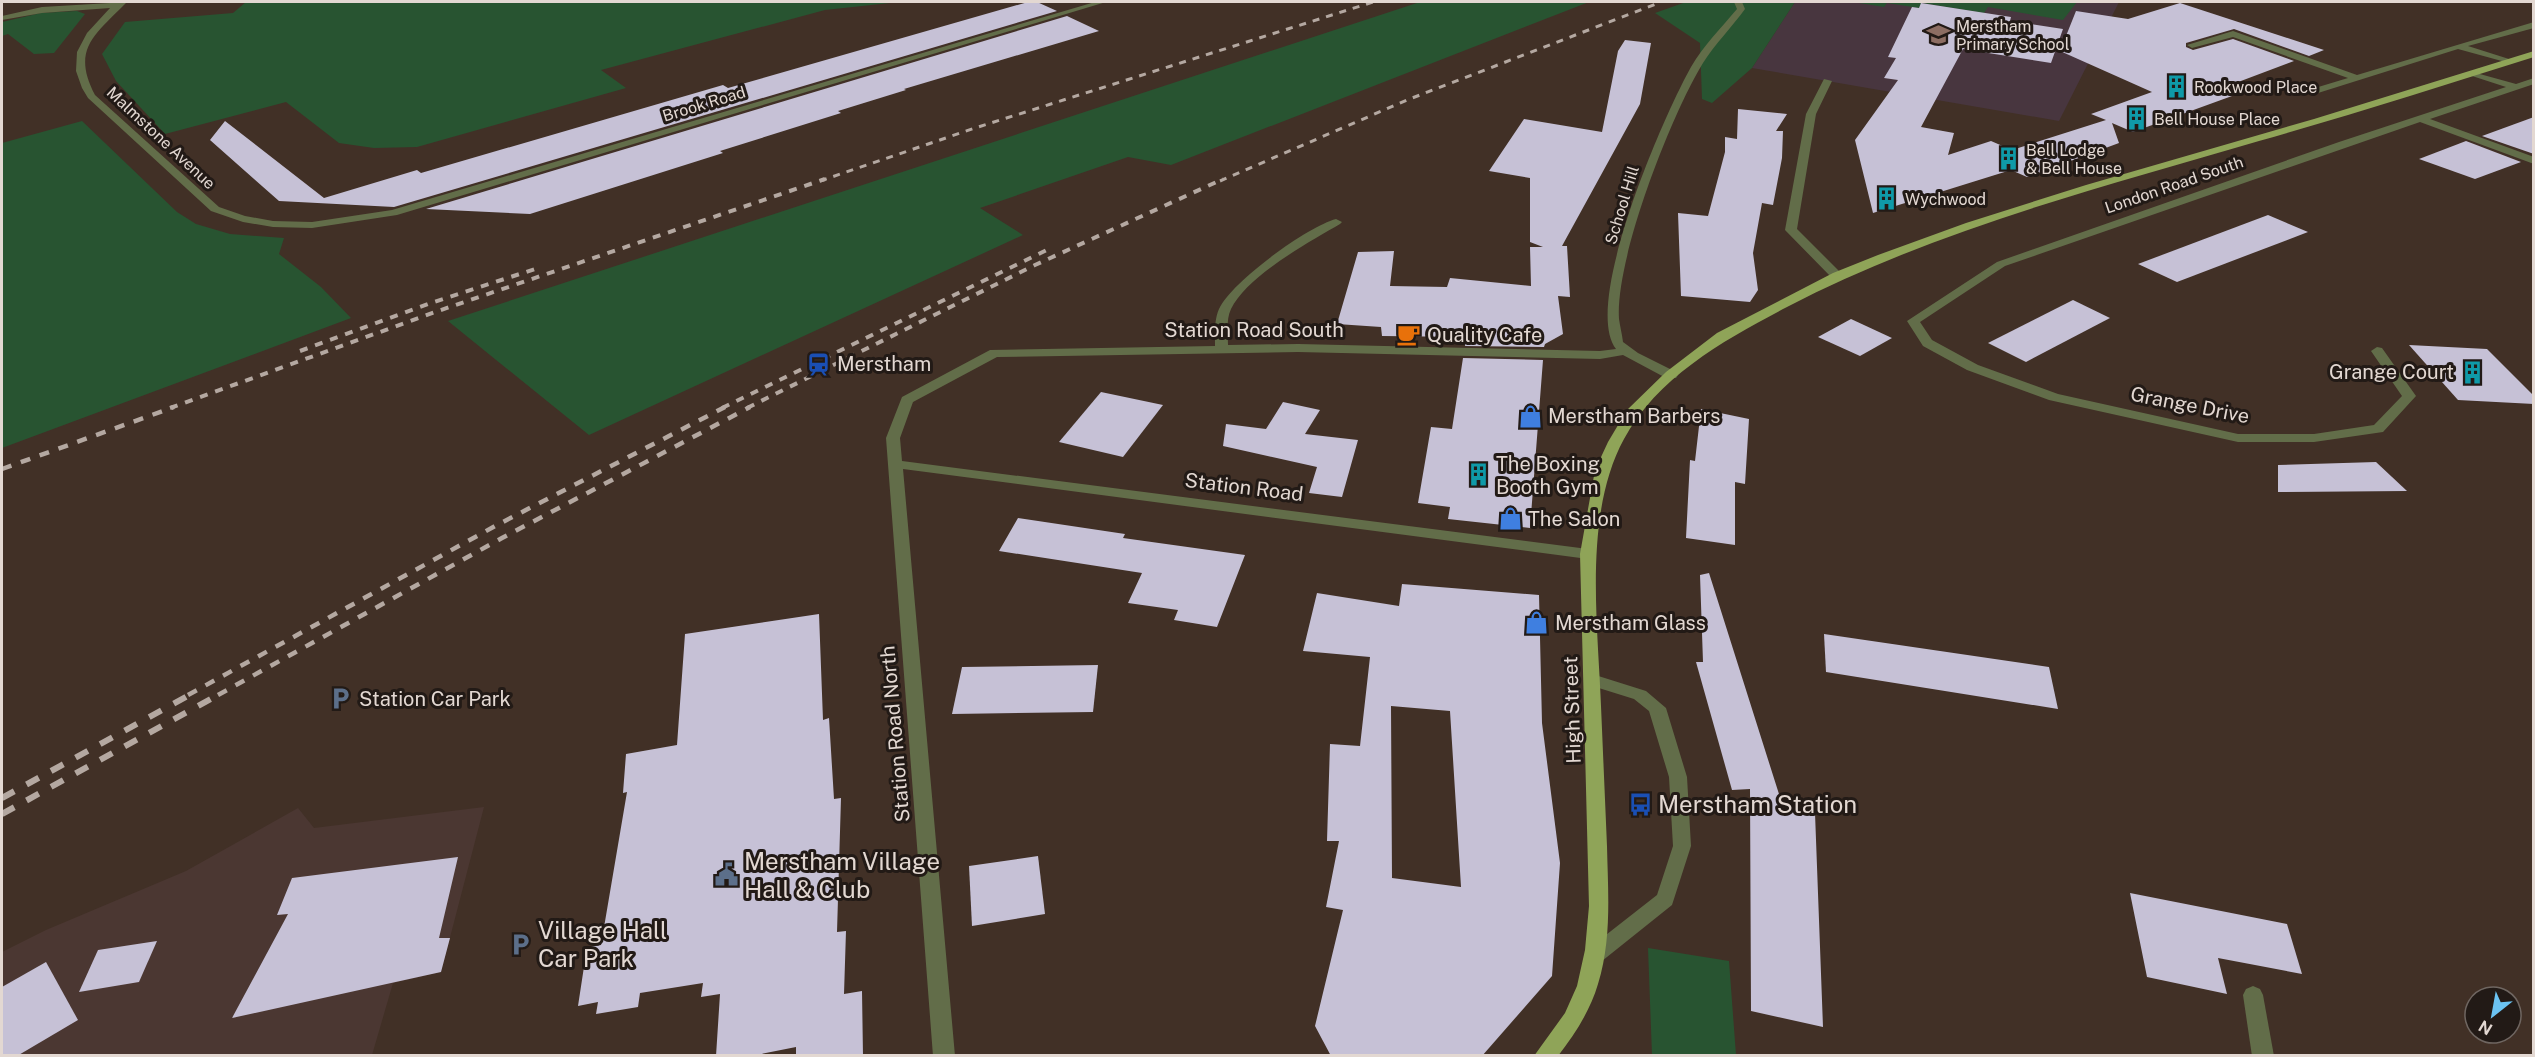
<svg xmlns="http://www.w3.org/2000/svg" width="2535" height="1057" viewBox="0 0 2535 1057" font-family="'Public Sans',sans-serif">
<style>
.industrial{fill:#4b3732}
.education{fill:#48363f}
.green{fill:#285431}
.building{fill:#c6c1d6;fill-rule:evenodd}
.lines{fill:none;stroke-linecap:round;stroke-linejoin:round}
.minor{fill:#626d49;fill-rule:evenodd}
.major{fill:#8fa458;fill-rule:evenodd}
.rail-far3{stroke:#b4a8a1;stroke-width:3;stroke-dasharray:7 7;stroke-linecap:butt}
.rail-far2{stroke:#b4a8a1;stroke-width:4;stroke-dasharray:8 8;stroke-linecap:butt}
.rail-far1{stroke:#b4a8a1;stroke-width:4.5;stroke-dasharray:10 10;stroke-linecap:butt}
.rail{stroke:#b4a8a1;stroke-width:6;stroke-dasharray:14 14;stroke-linecap:butt}
.labels{text-anchor:middle;dominant-baseline:central;stroke-width:6;stroke-linejoin:round;paint-order:stroke}
.far-poi-label{font-size:16px;fill:#e3d8d2;stroke:#221a16;text-anchor:start}
.far-street-label{font-size:16px;fill:#e3d8d2;stroke:#221a16}
.street-label{font-size:20px;fill:#e3d8d2;stroke:#221a16}
.poi-label{font-size:20px;fill:#e3d8d2;stroke:#221a16;text-anchor:start}
.near-poi-label{font-size:24px;fill:#e3d8d2;stroke:#221a16;text-anchor:start}
</style>
<rect width="100%" height="100%" fill="#413026"/>
<path class="industrial" d="M484,807L441,972L393,983L372,1055L2,1056V952L46,930L186,871L298,808L314,828Z"/>
<path class="education" d="M1795,2H2119L2059,121L1752,68Z"/>
<g class="green">
<path d="M246,2H899L825,10L601,70L626,88L417,147L374,148L339,143L286,102L165,134L116,81L102,54L125,22L233,13Z"/>
<path d="M1420,2H1589L1171,165L1128,157L980,208L1023,235L589,435L448,321Z"/>
<path d="M1686,2H1795L1752,68L1712,103L1702,99L1700,43L1655,13Z"/>
<path d="M1853,2H2077L2063,20L1988,7L1984,13L1922,3L1919,8L1887,3L1884,7Z"/>
<path d="M77,11L85,14L54,53L34,54L8,34L2,36V22L41,13Z"/>
<path d="M82,121L177,212L196,224L230,234L284,238L279,254L321,287L351,318L2,448V143Z"/>
<path d="M1648,948L1729,961L1736,1055H1652Z"/>
</g>
<g class="building">
<path d="M1028,2H1037L1057,11L394,207L279,201L210,140L225,121L324,198L417,170L421,173L723,85L728,88Z"/>
<path d="M1921,3L2011,17L2010,21L2063,29L2051,63L1963,49L1921,127L1954,133L1948,155L1991,141L2012,150L2106,120L2091,114L2152,92L2060,51L2076,11L2128,19L2180,3L2324,50L2309,56L2234,29L2186,43V47L2193,50L2233,39L2294,61L2217,90L2232,96L2133,132L2112,123L2119,143L2027,177L2011,170L1873,213L1855,140L1898,80L1884,78L1896,58L1888,57L1912,7L1919,8Z"/>
<path d="M1067,16L1099,31L904,89L906,90L838,111L841,113L720,151L723,153L530,214L426,209Z"/>
<path d="M1625,40L1651,43L1640,104L1562,246H1567L1570,297L1558,296L1563,334L1545,344L1544,347L1465,346L1466,337L1382,336L1381,327L1337,324L1358,252L1394,251L1390,286L1447,287L1450,278L1531,286L1530,247H1543L1530,242V178L1489,171L1524,119L1602,132L1618,51Z"/>
<path d="M1738,109L1787,114L1776,131H1783L1782,158L1773,205L1762,203L1753,253L1758,290L1750,302L1681,296L1678,213L1708,216L1725,152V137L1737,139Z"/>
<path d="M2534,117V154L2482,136Z"/>
<path d="M2466,141L2521,162L2475,179L2419,159Z"/>
<path d="M2268,215L2308,232L2177,282L2138,264Z"/>
<path d="M2073,300L2110,318L2026,362L1988,343Z"/>
<path d="M1851,319L1892,338L1860,356L1818,337Z"/>
<path d="M2409,345L2487,349L2534,396V404L2458,400Z"/>
<path d="M1463,358L1543,360L1530,528L1448,519L1450,507L1418,503L1431,427L1452,429Z"/>
<path d="M1101,392L1163,405L1123,457L1059,442Z"/>
<path d="M1283,402L1320,410L1305,434L1358,440L1342,497L1309,493L1317,467L1223,446L1226,424L1266,429Z"/>
<path d="M1701,409L1749,419L1745,484L1735,482V545L1686,538L1690,460L1695,461Z"/>
<path d="M2376,462L2407,491L2278,492V465Z"/>
<path d="M1018,518L1125,534L1123,538L1245,555L1217,627L1174,620L1178,610L1128,603L1142,573L999,551Z"/>
<path d="M1709,573L1784,810L1815,813L1823,1027L1751,1011L1750,789L1732,790L1696,662H1703L1700,575Z"/>
<path d="M1402,584L1539,595L1542,723L1560,863L1552,976L1482,1056H1331L1315,1026L1343,910L1326,907L1339,841H1327L1330,744L1360,746L1370,657L1303,651L1317,593L1399,606ZM1391,706L1450,711L1461,887L1392,878Z"/>
<path d="M819,614L823,720L829,718L834,799L841,798L837,932L846,931L844,994L862,991L863,1056H796V1047L751,1056H716L720,994L701,997L703,983L640,993L638,1007L596,1014L598,1002L578,1006L587,947L601,945L627,792L623,793L626,754L677,745L685,634Z"/>
<path d="M1824,634L2049,667L2058,709L1826,672Z"/>
<path d="M1098,665L1093,712L952,714L962,667Z"/>
<path d="M1038,856L1045,914L972,926L969,866Z"/>
<path d="M458,857L439,938H450L441,972L232,1018L288,914L277,915L292,878Z"/>
<path d="M2130,893L2287,924L2302,974L2218,958L2227,994L2147,977Z"/>
<path d="M157,941L139,982L79,992L98,950Z"/>
<path d="M46,962L78,1020L17,1056H2V987Z"/>
</g>
<g class="lines">
<g class="minor">
<path d="M127,2C97,33 70,48 95,95L219,207L245,216L273,221L312,222L392,210L1095,2H1106L397,215L312,228L273,227L243,222L211,211L88,98L82,88L76,71L77,52L87,33L110,8L42,13L2,20V16L42,7Z"/>
<path d="M1734,2H1742L1745,9C1732,27 1715,44 1703,63C1671,115 1615,259 1619,319C1620,326 1622,334 1623,342L1638,353L1676,372L1678,375L1676,378H1666L1623,355L1600,359L1298,352L997,357L913,402L900,438L902,461L1588,549L1596,554L1588,559L903,469L955,1056H933L886,438L902,397L990,350L1215,346C1215,334 1214,320 1219,309C1232,281 1307,227 1336,219L1342,222L1340,224C1309,242 1247,276 1231,309C1226,319 1228,334 1228,345L1298,344L1600,351L1616,349C1581,304 1665,113 1691,67C1703,46 1721,28 1737,9Z"/>
<path d="M2534,22V28L2468,46L2509,59V63L2458,49L2318,93L2313,90L2315,88L2348,78L2233,37L2192,48L2187,45L2233,31L2357,75Z"/>
<path d="M2469,71L2516,84L2534,78V84L2430,119L2534,157V164L2420,122L2005,266L1920,322L1932,340L1978,365L2058,394L2238,434H2314L2374,425L2402,396L2371,351L2377,347L2382,348L2416,396L2383,432L2314,442H2238L2049,400L1967,370L1923,346L1907,321L1997,262L2339,142L2506,87L2469,75Z"/>
<path d="M1824,79L1832,81L1816,114L1797,229L1841,273V279H1833L1785,230L1806,114Z"/>
<path d="M1592,674L1646,691L1666,708L1687,777L1691,846L1672,905L1602,961L1595,963L1588,961L1585,955L1588,949L1657,895L1673,846L1669,777L1649,711L1634,699L1586,684L1584,680L1586,676Z"/>
<path d="M2253,986L2260,989L2263,995L2274,1056H2252L2243,995L2246,989Z"/>
</g>
<path class="major" d="M2534,51V57C2442,86 2351,115 2259,141C2099,188 1935,230 1787,307C1726,339 1658,376 1624,439C1583,514 1598,624 1601,706C1603,753 1605,799 1607,846C1608,892 1612,939 1598,984C1590,1011 1575,1034 1558,1056H1534L1565,1013L1577,986L1585,950L1589,906L1580,554L1595,470L1608,442L1627,410L1666,372L1717,333L1833,273L1878,255L1966,223L2086,185L2314,119Z"/>
<g class="rail-far3">
<path d="M820,181L975,128L1373,2"/>
<path d="M1220,181L1407,100L1661,2"/>
</g>
<g class="rail-far2">
<path d="M300,351L431,303L535,269"/>
<path d="M170,408L438,311L825,179"/>
<path d="M722,408L1051,248"/>
<path d="M747,408L1035,265L1223,179"/>
</g>
<g class="rail-far1">
<path d="M2,469L174,407"/>
<path d="M188,695L497,525L725,407"/>
<path d="M218,695L502,538L750,407"/>
</g>
<g class="rail">
<path d="M2,798L191,694"/>
<path d="M2,814L220,694"/>
</g>
</g>
<defs>
<symbol id="school-bare" viewBox="-9 -9 18 18"><path d="M0-5L7-2L0 1L-7-2ZM-4 1L0 2.5L4 1V4Q0 6-4 4Z" fill="#8d6e63" stroke="#221a16" stroke-width="2.5" paint-order="stroke"/></symbol>
<symbol id="building-bare" viewBox="-9 -9 18 18"><path d="M-4-6H4V6H1V3H-1V6H-4ZM-2.5-4.3h1.7v1.8h-1.7ZM.8-4.3h1.7v1.8H.8ZM-2.5-1h1.7V.8h-1.7ZM.8-1h1.7V.8H.8Z" fill="#0f9aa8" stroke="#221a16" stroke-width="2.5" paint-order="stroke"/></symbol>
<symbol id="cafe-bare" viewBox="-9 -9 18 18"><path d="M-5.5-4.5H6V0H3Q3 3.5 0 3.5H-2.5Q-5.5 3.5-5.5 0ZM3-3.2v2h1.7v-2ZM-6 4.5H4V6H-6Z" fill="#e8710a" stroke="#221a16" stroke-width="2.5" paint-order="stroke"/></symbol>
<symbol id="station-bare" viewBox="-9 -9 18 18"><path d="M-3-6H3Q5-6 5-4V2Q5 4 3 4L4.5 6H3L1.5 4h-3L-3 6H-4.5L-3 4Q-5 4-5 2V-4Q-5-6-3-6ZM-3.5-4v3h7v-3ZM-3.5 1v1.5H-2V1ZM2 1v1.5H3.5V1Z" fill="#1a4fb4" stroke="#221a16" stroke-width="2.5" paint-order="stroke"/></symbol>
<symbol id="shop-bare" viewBox="-9 -9 18 18"><path d="M-5-2.5h2.3a2.7 3.5 0 0 1 5.4 0H5L5.5 6h-11ZM-1.5-2.5h3a1.5 2.3 0 0 0-3 0Z" fill="#3f7fe0" stroke="#221a16" stroke-width="2.5" paint-order="stroke"/></symbol>
<symbol id="parking-bare" viewBox="-9 -9 18 18"><path d="M-3.5-5.5H1a3.5 3.5 0 0 1 0 7H-1V5.5H-3.5ZM-1-3.4V-.6H.8a1.4 1.4 0 0 0 0-2.8Z" fill="#5c6f8a" stroke="#221a16" stroke-width="2.5" paint-order="stroke"/></symbol>
<symbol id="bus-bare" viewBox="-9 -9 18 18"><path d="M-5-6H5V4H4V6H2V4H-2V6H-4V4H-5ZM-3.5-4V0h7V-4ZM-3.5 1.2v1.5H-2V1.2ZM2 1.2v1.5H3.5V1.2Z" fill="#1a4fb4" stroke="#221a16" stroke-width="2.5" paint-order="stroke"/></symbol>
<symbol id="civic-bare" viewBox="-9 -9 18 18"><path d="M-.6-6.5H3V-4.5H.6V-3L4-1V1h2V6H-6V1h2V-1L-.6-3ZM-1.2 2.5V6h2.4V2.5Z" fill="#5c6f8a" stroke="#221a16" stroke-width="2.5" paint-order="stroke"/></symbol>
</defs>
<g fill-rule="evenodd">
<use href="#school-bare" x="1922" y="18" width="33" height="33"/>
<use href="#building-bare" x="2160" y="70" width="33" height="33"/>
<use href="#building-bare" x="2120" y="102" width="33" height="33"/>
<use href="#building-bare" x="1992" y="142" width="33" height="33"/>
<use href="#building-bare" x="1870" y="182" width="33" height="33"/>
<use href="#cafe-bare" x="1392" y="318" width="33" height="33"/>
<use href="#station-bare" x="802" y="348" width="33" height="33"/>
<use href="#building-bare" x="2456" y="356" width="33" height="33"/>
<use href="#shop-bare" x="1514" y="400" width="33" height="33"/>
<use href="#building-bare" x="1462" y="458" width="33" height="33"/>
<use href="#shop-bare" x="1494" y="502" width="33" height="33"/>
<use href="#shop-bare" x="1520" y="606" width="33" height="33"/>
<use href="#parking-bare" x="324" y="682" width="33" height="33"/>
<use href="#bus-bare" x="1624" y="788" width="33" height="33"/>
<use href="#civic-bare" x="710" y="858" width="33" height="33"/>
<use href="#parking-bare" x="504" y="928" width="33" height="33"/>
</g>
<g class="labels">
<g class="far-poi-label">
<text x="1956" y="26">Merstham<tspan x="1956" dy="18">Primary School</tspan></text>
<text x="2194" y="87">Rookwood Place</text>
<text x="2154" y="119">Bell House Place</text>
<text x="2026" y="150">Bell Lodge<tspan x="2026" dy="18">&amp; Bell House</tspan></text>
<text x="1905" y="199">Wychwood</text>
</g>
<g class="far-street-label">
<text transform="translate(704 104) rotate(-17)">Brook Road</text>
<text transform="translate(161 138) rotate(43)">Malmstone Avenue</text>
<text transform="translate(2174 185) rotate(-19)">London Road South</text>
<text transform="translate(1622 205) rotate(-73)">School Hill</text>
</g>
<g class="street-label">
<text x="1254" y="330">Station Road South</text>
<text transform="translate(2190 405) rotate(11)">Grange Drive</text>
<text transform="translate(1244 487) rotate(7)">Station Road</text>
<text transform="translate(1572 710) rotate(-92)">High Street</text>
<text transform="translate(895 734) rotate(-95)">Station Road North</text>
</g>
<g class="poi-label">
<text x="1427" y="335">Quality Cafe</text>
<text x="837" y="364">Merstham</text>
<text x="2454" y="372" text-anchor="end">Grange Court</text>
<text x="1548" y="416">Merstham Barbers</text>
<text x="1496" y="464">The Boxing<tspan x="1496" dy="23">Booth Gym</tspan></text>
<text x="1528" y="519">The Salon</text>
<text x="1555" y="623">Merstham Glass</text>
<text x="359" y="699">Station Car Park</text>
</g>
<g class="near-poi-label">
<text x="1658" y="804">Merstham Station</text>
<text x="744" y="861">Merstham Village<tspan x="744" dy="28">Hall &amp; Club</tspan></text>
<text x="538" y="930">Village Hall<tspan x="538" dy="28">Car Park</tspan></text>
</g>
</g>
<rect width="2535" height="1057" fill="none" stroke="#e3d8d2" stroke-width="6"/>
<g transform="translate(2493 1015) rotate(211)"><circle r="28" fill="#221a16" stroke="#6f6661" stroke-width="1.5"/>
<path d="M0-4.5L10 22L0 15L-10 22Z" fill="#6bc3f2"/>
<text y="-9" font-size="16" font-weight="bold" text-anchor="middle" fill="#e3d8d2">N</text>
</g>
</svg>
